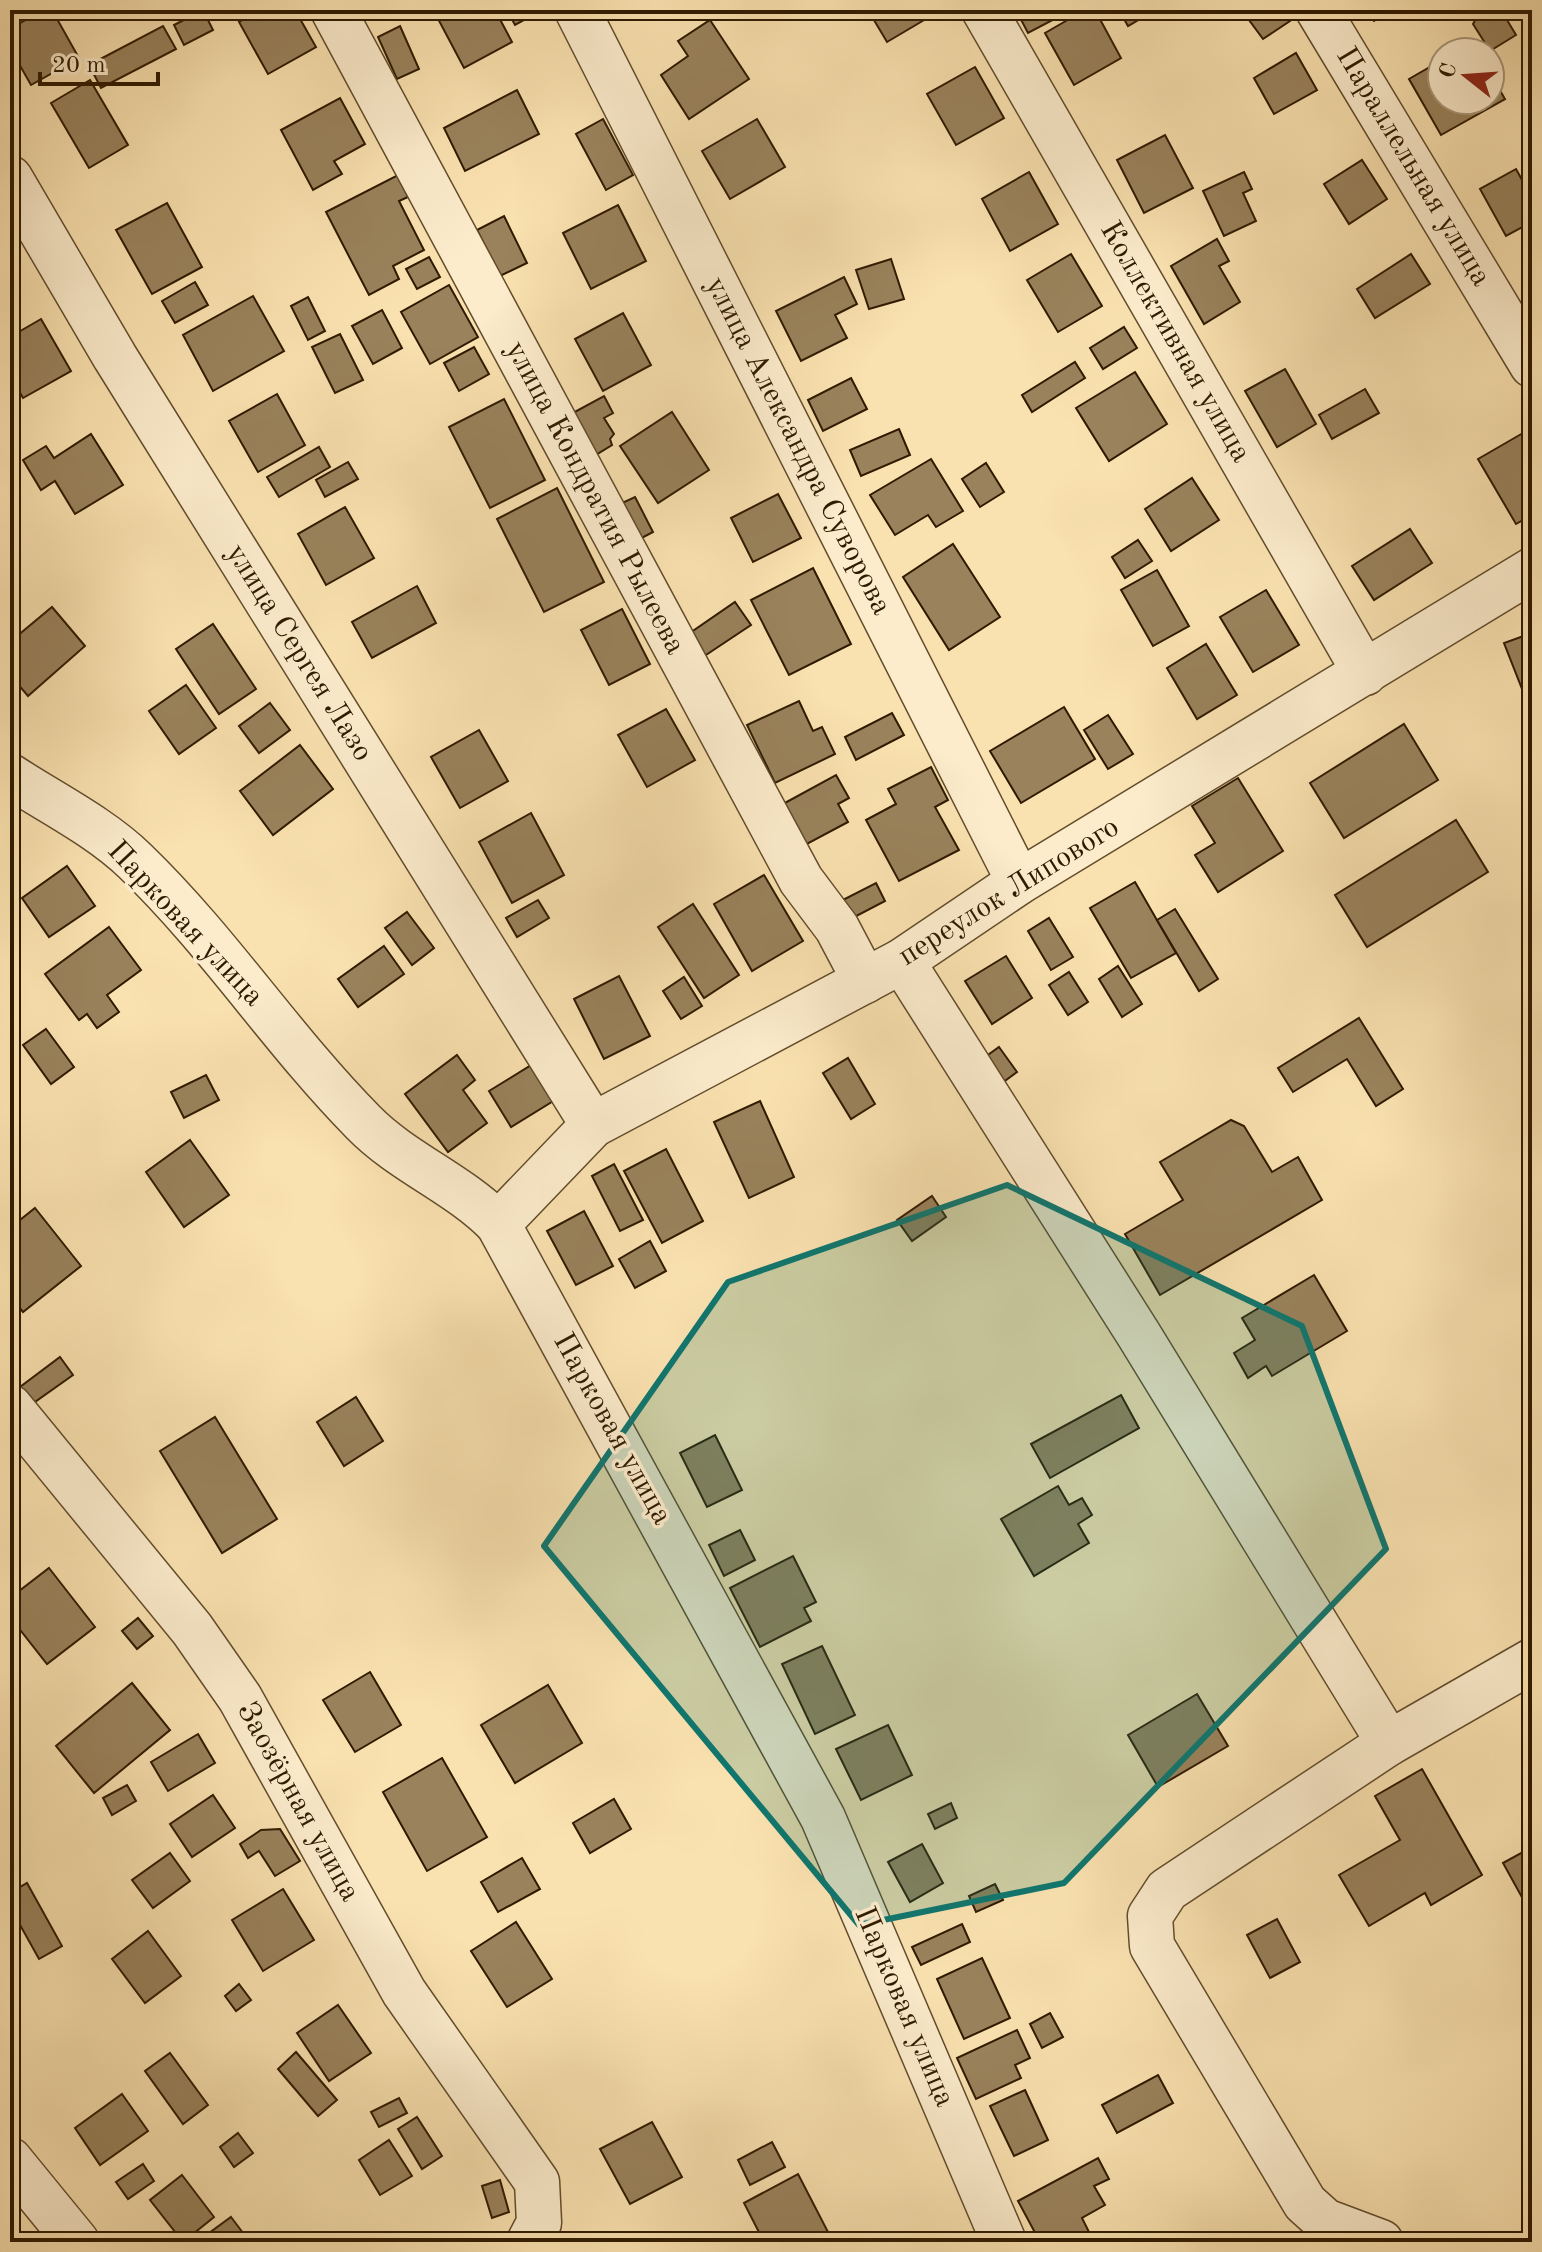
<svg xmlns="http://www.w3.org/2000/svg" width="1542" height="2252" viewBox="0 0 1542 2252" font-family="'Old Standard TT',serif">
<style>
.building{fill:#99825c;stroke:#2f1a00;stroke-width:2}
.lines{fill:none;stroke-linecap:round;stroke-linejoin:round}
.minor-casing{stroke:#624c2c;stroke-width:47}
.minor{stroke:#fceccc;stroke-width:44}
.marked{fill:#0f766e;fill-opacity:0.2;stroke:#0f766e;stroke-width:6;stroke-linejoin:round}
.labels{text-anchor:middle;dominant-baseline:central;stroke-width:7;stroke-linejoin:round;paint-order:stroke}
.street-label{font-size:30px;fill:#2f1a00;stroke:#fceccc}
</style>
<rect width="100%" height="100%" fill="#fae2b0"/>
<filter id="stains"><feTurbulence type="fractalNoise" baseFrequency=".0025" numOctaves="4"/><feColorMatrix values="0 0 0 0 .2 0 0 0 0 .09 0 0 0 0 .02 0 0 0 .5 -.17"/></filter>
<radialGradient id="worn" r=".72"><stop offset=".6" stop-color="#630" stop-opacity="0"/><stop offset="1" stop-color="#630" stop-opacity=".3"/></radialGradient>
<g class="building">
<path d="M43,10H52L79,58L31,85L10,48V29Z"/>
<path d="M203,10L213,30L184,45L174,25Z"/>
<path d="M260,10H295L316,47L268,74L239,22Z"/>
<path d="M447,10H495L512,42L464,68L436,15Z"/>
<path d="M507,10H536L537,13L515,25Z"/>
<path d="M868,10H941L887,42Z"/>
<path d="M1016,10H1062L1064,14L1028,33Z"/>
<path d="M1085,10H1095L1121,58L1074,85L1045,33Z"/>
<path d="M1119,10H1150L1152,12L1128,26Z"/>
<path d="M1264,10H1283L1290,21L1263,39L1249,20Z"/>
<path d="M1367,10H1392L1374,21Z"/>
<path d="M1473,10H1501L1516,35L1490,51L1473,24L1477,17Z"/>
<path d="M710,20L749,79L689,119L661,75L688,56L678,41Z"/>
<path d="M163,26L176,49L101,88L89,65Z"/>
<path d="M400,26L419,69L397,79L378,37Z"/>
<path d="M1296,53L1317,90L1274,114L1254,78Z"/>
<path d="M1442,60V100H1490V73L1505,99L1441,135L1409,79Z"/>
<path d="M975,67L1004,118L956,145L927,94Z"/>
<path d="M90,80L128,145L89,168L51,103Z"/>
<path d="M517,90L539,134L465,171L444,128Z"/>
<path d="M340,98L365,144L334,161L342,174L313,190L281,130Z"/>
<path d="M603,119L633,175L606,190L576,134Z"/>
<path d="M757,119L785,167L730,199L702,151Z"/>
<path d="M1165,135L1193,188L1144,213L1117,160Z"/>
<path d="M1362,160L1387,199L1349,224L1324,184Z"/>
<path d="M1516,169L1532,198V222L1506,236L1480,189Z"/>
<path d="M1029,172L1058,224L1010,251L982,199Z"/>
<path d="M1244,172L1252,189L1243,193L1256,221L1224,236L1203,191Z"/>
<path d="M398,175L408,197L399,201L424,250L393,266L399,279L369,295L326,212Z"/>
<path d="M167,203L202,267L152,294L116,230Z"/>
<path d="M618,205L646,261L591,289L563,233Z"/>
<path d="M504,216L527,263L500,276L477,230Z"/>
<path d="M1217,239L1229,261L1219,266L1240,302L1204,324L1171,266Z"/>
<path d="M1071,254L1102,306L1058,332L1027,280Z"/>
<path d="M1411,254L1430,284L1375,318L1357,289Z"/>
<path d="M429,257L440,277L417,289L406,269Z"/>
<path d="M891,259L904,299L869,309L856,270Z"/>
<path d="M844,277L857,304L835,315L847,338L801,361L776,311Z"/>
<path d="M195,282L208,305L175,323L162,301Z"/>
<path d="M449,285L478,337L430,364L401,312Z"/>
<path d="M253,296L284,351L213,391L183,335Z"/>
<path d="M308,297L325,331L308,340L291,306Z"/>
<path d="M382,310L402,348L373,364L352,326Z"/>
<path d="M623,313L651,365L603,391L575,339Z"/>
<path d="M41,319L71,371L23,398L10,375V337Z"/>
<path d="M1124,327L1137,348L1103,369L1090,348Z"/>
<path d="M340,334L363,380L335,393L312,347Z"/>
<path d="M474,347L489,374L459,391L444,363Z"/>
<path d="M1075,362L1085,378L1032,412L1022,395Z"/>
<path d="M1285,369L1316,424L1277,447L1245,391Z"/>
<path d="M1135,372L1167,424L1109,461L1076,408Z"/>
<path d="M851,378L867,409L823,431L808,400Z"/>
<path d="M1365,389L1379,413L1332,439L1319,415Z"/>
<path d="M277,394L305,445L258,472L229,421Z"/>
<path d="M604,396L613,413L604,418L614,434L610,439L612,445L594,456L571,414Z"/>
<path d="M504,399L545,480L490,508L449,427Z"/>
<path d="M672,412L709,470L658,503L620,446Z"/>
<path d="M899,429L910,455L861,476L850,450Z"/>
<path d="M1523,433L1532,448V515L1516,524L1478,459Z"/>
<path d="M91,434L123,485L75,514L55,481L41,490L23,460L46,446L54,458Z"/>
<path d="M319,447L330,467L279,497L267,477Z"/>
<path d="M931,459L963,511L936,527L928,515L895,535L870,495Z"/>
<path d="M348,462L358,479L325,497L316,480Z"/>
<path d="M986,463L1004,492L980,507L962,479Z"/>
<path d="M1192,478L1219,520L1171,551L1145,509Z"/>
<path d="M557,488L604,582L544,612L497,519Z"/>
<path d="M778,494L801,538L753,562L731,518Z"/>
<path d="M635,497L653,532L638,540L620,504Z"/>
<path d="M345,507L374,558L326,585L298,534Z"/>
<path d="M1410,529L1432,563L1374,600L1352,566Z"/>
<path d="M1138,540L1152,561L1125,578L1112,557Z"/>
<path d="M953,544L1000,617L949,650L903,577Z"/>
<path d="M813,568L851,644L789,675L751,600Z"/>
<path d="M1157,570L1189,626L1153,646L1121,590Z"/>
<path d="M417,586L436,623L372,658L352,622Z"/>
<path d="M1266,590L1299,645L1253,672L1220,617Z"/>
<path d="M735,602L751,625L703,657L687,635Z"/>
<path d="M52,607L85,646L28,696L10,675V642Z"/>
<path d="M622,609L650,664L609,685L581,630Z"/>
<path d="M213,624L256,689L219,714L176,649Z"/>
<path d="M1532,633V691L1524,694L1504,643Z"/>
<path d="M1206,644L1237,695L1197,719L1167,668Z"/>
<path d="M186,685L216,728L179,754L149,711Z"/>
<path d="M799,701L813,731L822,727L835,754L775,783L747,725Z"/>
<path d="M270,703L290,730L259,753L239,726Z"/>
<path d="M1064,707L1095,759L1021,803L990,751Z"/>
<path d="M666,709L695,760L647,787L618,735Z"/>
<path d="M892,713L904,735L856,760L845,737Z"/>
<path d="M1108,715L1133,754L1108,769L1084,730Z"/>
<path d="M1404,724L1438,780L1344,838L1310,783Z"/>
<path d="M479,730L508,781L460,808L431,757Z"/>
<path d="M300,745L333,789L273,835L240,791Z"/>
<path d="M931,767L948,800L935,807L959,850L899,881L866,820L896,804L888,789Z"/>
<path d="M836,775L849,798L838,804L848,822L805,845L783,804Z"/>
<path d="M1238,778L1283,851L1218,892L1195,855L1215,843L1192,806Z"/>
<path d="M531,813L564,875L512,903L479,842Z"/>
<path d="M1456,820L1488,872L1367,947L1335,895Z"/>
<path d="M67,866L95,906L49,937L22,898Z"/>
<path d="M764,875L803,941L752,971L714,904Z"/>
<path d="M1135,882L1176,953L1131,978L1090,908Z"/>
<path d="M876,883L885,901L845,922L835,904Z"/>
<path d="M538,900L549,918L517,937L506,918Z"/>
<path d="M693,904L739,975L704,998L658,927Z"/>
<path d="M1175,909L1218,979L1199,991L1157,920Z"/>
<path d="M407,912L434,948L412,965L385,928Z"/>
<path d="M1049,918L1073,957L1051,970L1028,931Z"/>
<path d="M109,927L141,970L107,995L119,1012L97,1028L87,1014L79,1020L45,974Z"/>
<path d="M384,946L404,974L358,1007L338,979Z"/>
<path d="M1006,956L1032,998L992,1024L965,981Z"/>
<path d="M1118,966L1142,1004L1122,1017L1099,979Z"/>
<path d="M1069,972L1088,1002L1068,1015L1049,985Z"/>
<path d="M619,976L650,1036L604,1059L574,999Z"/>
<path d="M684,977L702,1006L681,1019L663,991Z"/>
<path d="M1359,1018L1403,1089L1376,1106L1347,1059L1293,1092L1278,1068Z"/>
<path d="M46,1029L74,1067L51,1084L23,1045Z"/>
<path d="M999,1047L1017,1072L998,1086L981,1060Z"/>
<path d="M457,1055L475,1080L463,1090L487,1123L448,1152L405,1094Z"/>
<path d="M848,1058L875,1104L851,1119L823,1073Z"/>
<path d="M533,1064L555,1100L511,1127L489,1091Z"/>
<path d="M206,1075L219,1100L184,1118L171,1092Z"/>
<path d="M760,1101L794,1177L749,1198L714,1122Z"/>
<path d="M1231,1120L1244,1126L1272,1172L1298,1157L1322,1200L1160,1295L1125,1234L1183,1200L1160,1162Z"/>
<path d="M190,1140L229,1195L184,1227L146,1172Z"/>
<path d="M666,1149L703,1221L662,1243L624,1171Z"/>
<path d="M614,1164L643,1220L620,1231L592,1176Z"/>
<path d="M932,1196L946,1217L912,1241L897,1220Z"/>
<path d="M35,1208L81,1266L23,1312L10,1296V1228Z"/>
<path d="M584,1211L613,1266L576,1285L547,1231Z"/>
<path d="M650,1241L666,1271L635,1288L619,1259Z"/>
<path d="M1314,1275L1347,1331L1272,1376L1266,1366L1248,1378L1234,1353L1255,1340L1242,1318Z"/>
<path d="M60,1357L73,1375L32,1404L20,1387Z"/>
<path d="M1121,1395L1139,1428L1050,1478L1031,1444Z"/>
<path d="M356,1397L383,1441L344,1466L317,1422Z"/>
<path d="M215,1417L277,1519L222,1553L160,1451Z"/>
<path d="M715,1435L742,1490L707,1507L680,1453Z"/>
<path d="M1058,1486L1069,1505L1082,1498L1092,1515L1078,1524L1089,1543L1034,1576L1001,1519Z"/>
<path d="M740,1530L755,1560L724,1576L709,1545Z"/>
<path d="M793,1556L816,1602L804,1608L811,1621L760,1647L730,1588Z"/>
<path d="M49,1568L95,1627L47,1664L10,1617V1598Z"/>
<path d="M138,1618L153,1636L137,1649L122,1631Z"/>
<path d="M822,1646L855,1715L815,1734L782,1664Z"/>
<path d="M370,1672L401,1725L355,1752L323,1700Z"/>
<path d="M132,1683L170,1730L94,1793L56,1746Z"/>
<path d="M548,1685L582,1743L515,1783L481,1725Z"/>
<path d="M1197,1694L1228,1746L1158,1787L1128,1735Z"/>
<path d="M888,1725L912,1775L861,1800L836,1749Z"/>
<path d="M198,1734L215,1763L168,1791L151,1762Z"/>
<path d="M442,1758L487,1837L427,1871L383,1792Z"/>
<path d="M1422,1769L1482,1875L1431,1905L1425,1893L1369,1926L1339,1875L1400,1840L1375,1796Z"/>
<path d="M127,1785L136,1801L112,1815L103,1798Z"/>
<path d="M213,1795L235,1828L192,1857L170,1824Z"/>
<path d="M614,1799L631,1829L590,1853L573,1823Z"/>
<path d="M951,1803L957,1818L935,1829L928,1814Z"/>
<path d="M280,1829L300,1861L275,1876L259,1851L248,1858L240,1844L261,1830Z"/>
<path d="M922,1844L943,1883L910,1902L888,1862Z"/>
<path d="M1532,1847V1897L1524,1901L1503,1863Z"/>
<path d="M170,1853L190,1881L153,1908L132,1880Z"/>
<path d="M522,1858L540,1889L498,1912L481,1882Z"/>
<path d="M27,1883L62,1946L39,1959L10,1907V1893Z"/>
<path d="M995,1884L1003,1900L976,1912L969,1896Z"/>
<path d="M283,1889L314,1940L263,1971L232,1920Z"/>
<path d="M1277,1919L1300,1962L1270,1978L1247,1935Z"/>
<path d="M516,1922L552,1979L507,2007L471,1951Z"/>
<path d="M962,1924L970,1942L921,1965L912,1947Z"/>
<path d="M10,1928L20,1942L10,1950Z"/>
<path d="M148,1931L181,1976L145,2003L112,1959Z"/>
<path d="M982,1958L1010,2018L964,2039L937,1979Z"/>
<path d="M239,1984L251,2000L236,2011L225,1996Z"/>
<path d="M338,2005L371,2053L329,2081L297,2033Z"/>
<path d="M1050,2013L1063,2037L1042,2048L1030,2024Z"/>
<path d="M1017,2030L1030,2058L1015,2065L1021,2078L976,2099L957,2058Z"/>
<path d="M296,2052L337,2100L318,2116L278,2069Z"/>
<path d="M170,2053L208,2105L183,2124L145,2071Z"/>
<path d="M1158,2075L1173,2103L1117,2133L1102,2105Z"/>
<path d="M1025,2090L1048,2140L1014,2156L990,2106Z"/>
<path d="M122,2094L148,2131L100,2165L75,2128Z"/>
<path d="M399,2098L407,2113L379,2127L371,2112Z"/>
<path d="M417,2117L442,2156L422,2169L398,2129Z"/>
<path d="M652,2122L682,2177L630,2204L600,2149Z"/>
<path d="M238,2133L253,2153L234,2167L220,2147Z"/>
<path d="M389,2140L412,2176L380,2195L359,2160Z"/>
<path d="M772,2142L785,2167L750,2185L738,2160Z"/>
<path d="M1098,2158L1109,2179L1094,2186L1105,2205L1082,2218L1090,2234L1076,2242H1040L1018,2201Z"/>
<path d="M143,2164L154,2181L128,2199L116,2182Z"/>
<path d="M798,2174L828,2232L809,2242H764L744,2203Z"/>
<path d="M182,2175L214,2217L183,2242L150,2200Z"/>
<path d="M500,2180L509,2212L492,2218L482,2186Z"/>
<path d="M231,2217L243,2233L231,2242H210L205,2236Z"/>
</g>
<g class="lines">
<defs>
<g id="minor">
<path d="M333,10L801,880L837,928L865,981"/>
<path d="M577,10L1019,882"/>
<path d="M984,10L1365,673"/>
<path d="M1318,10L1532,365"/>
<path d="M10,178L115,357L593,1125"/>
<path d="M10,776C51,803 100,827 135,861C219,942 282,1040 363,1122C403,1163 458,1183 498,1224L823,1818L1004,2242"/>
<path d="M902,961L1139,1335L1389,1743"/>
<path d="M498,1224L593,1125L902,961L1019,882L1532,570"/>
<path d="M10,1407L192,1629L240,1698L404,1992L537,2182L539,2223L529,2242"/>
<path d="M10,2160L77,2242"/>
<path d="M1381,2242L1325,2221L1305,2203L1152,1946L1150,1916L1167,1890L1389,1743L1532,1661"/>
</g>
</defs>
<use href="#minor" class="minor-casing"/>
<use href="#minor" class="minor"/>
</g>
<path class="marked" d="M1007,1185L1302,1326L1386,1549L1064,1883L859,1925L544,1546L728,1282Z"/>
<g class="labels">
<g class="street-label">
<text transform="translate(1413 167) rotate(59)">Параллельная улица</text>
<text transform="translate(1175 342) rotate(60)">Коллективная улица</text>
<text transform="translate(798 446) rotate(63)">улица Александра Суворова</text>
<text transform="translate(595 498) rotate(62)">улица Кондратия Рылеева</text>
<text transform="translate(299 653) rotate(58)">улица Сергея Лазо</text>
<text transform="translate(1009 892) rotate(-32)">переулок Липового</text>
<text transform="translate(185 924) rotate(47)">Парковая улица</text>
<text transform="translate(612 1429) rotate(61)">Парковая улица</text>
<text transform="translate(298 1802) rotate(61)">Заозёрная улица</text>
<text transform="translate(904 2007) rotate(67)">Парковая улица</text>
</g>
</g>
<rect width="1542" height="2252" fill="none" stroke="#fae2b0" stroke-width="40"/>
<rect x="12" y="12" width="1518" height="2228" fill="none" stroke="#2f1a00" stroke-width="4"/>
<rect x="20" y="20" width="1502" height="2212" fill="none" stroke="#2f1a00" stroke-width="2"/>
<g transform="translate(1466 76) rotate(287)"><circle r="38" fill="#fceccc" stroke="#aa987a" stroke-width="2"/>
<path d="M0-6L14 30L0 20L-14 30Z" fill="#8f2418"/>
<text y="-12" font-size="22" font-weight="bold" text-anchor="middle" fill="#2f1a00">С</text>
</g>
<path d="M40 72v12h118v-12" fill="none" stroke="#2f1a00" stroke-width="4"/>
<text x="52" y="72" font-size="24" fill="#2f1a00" stroke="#fceccc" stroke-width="6" paint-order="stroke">20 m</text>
<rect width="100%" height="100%" filter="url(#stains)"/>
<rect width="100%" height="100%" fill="url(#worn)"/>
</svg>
